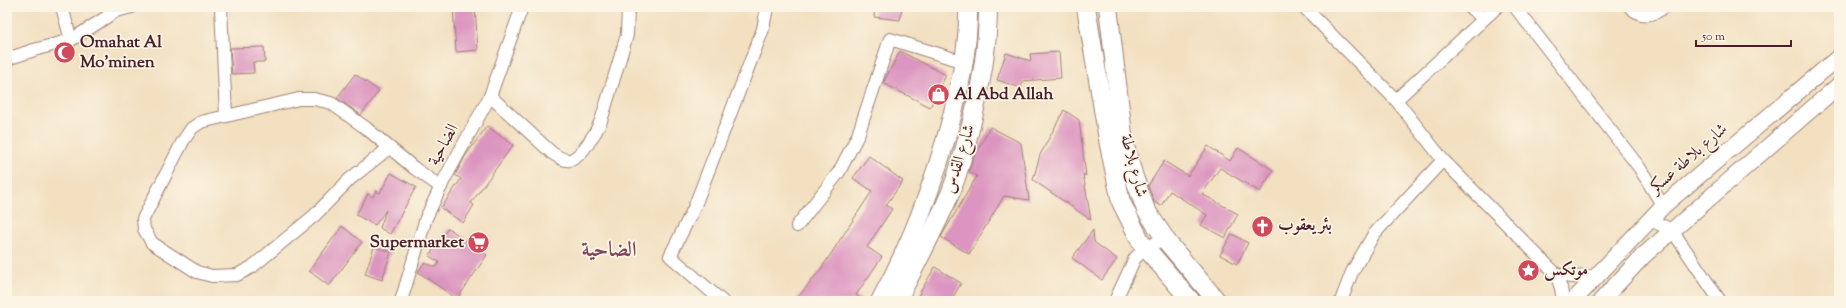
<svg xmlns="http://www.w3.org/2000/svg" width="1846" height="308" viewBox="0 0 1846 308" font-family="'Sorts Mill Goudy',Amiri,serif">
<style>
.building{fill:#dc95c0}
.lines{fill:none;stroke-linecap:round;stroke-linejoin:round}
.minor-casing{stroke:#9e8076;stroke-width:14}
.tertiary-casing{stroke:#9e8076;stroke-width:18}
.secondary-casing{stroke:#9e8076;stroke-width:20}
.minor{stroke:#fff;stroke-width:12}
.tertiary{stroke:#fff;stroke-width:16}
.secondary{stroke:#fff;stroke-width:18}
.labels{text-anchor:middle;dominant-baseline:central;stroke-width:3.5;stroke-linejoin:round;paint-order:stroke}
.poi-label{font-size:17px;font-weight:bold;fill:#4a1f2b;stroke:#fcf5e5;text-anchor:start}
.street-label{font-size:17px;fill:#4a1f2b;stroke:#fcf5e5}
.district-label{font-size:21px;font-weight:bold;fill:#7d485f;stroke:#fcf5e5}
</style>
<rect width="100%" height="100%" fill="#fcf5e5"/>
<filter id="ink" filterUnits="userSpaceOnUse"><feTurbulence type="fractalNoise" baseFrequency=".025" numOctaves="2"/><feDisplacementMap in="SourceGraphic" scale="8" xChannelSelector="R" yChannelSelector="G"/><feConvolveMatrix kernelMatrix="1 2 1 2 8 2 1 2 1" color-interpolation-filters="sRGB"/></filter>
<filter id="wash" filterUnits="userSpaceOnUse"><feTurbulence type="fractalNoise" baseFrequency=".012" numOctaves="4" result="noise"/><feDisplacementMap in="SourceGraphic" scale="16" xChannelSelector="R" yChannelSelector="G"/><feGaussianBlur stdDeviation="0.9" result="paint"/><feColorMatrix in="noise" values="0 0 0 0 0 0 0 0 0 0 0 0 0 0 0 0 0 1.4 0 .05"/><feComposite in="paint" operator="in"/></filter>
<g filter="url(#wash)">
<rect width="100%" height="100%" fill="#f2e0c1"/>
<g id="blocks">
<g class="building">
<path d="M475,7L478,50L456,52L453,8Z"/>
<path d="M875,7H902L900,20L874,17Z"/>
<path d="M264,47L265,62H253L254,73L232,74L230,48Z"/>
<path d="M900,51L946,75L930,107L883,83Z"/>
<path d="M1059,52L1061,78L1023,81L1021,88L997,80L1006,53L1031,61L1030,54Z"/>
<path d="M355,74L379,91L361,115L337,98Z"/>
<path d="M1064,110L1079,120L1086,176L1083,174L1091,220L1033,180L1040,155Z"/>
<path d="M487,126L513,145L471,203L474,205L463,223L441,208L461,179L455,175L466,155Z"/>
<path d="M990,127L1021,143L1029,200L1004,196L969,254L941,237L977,176L969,172L972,161Z"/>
<path d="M1208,146L1230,161L1238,148L1273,170L1260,192L1220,168L1202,194L1238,214L1225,238L1201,225L1207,215L1170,191L1161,206L1154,202L1148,186L1164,161L1188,176Z"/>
<path d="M869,156L903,181L886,205L892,209L867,247L882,257L856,295L864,301H795L821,269L872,191L853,178Z"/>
<path d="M391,173L416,187L390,234L380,228L386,210L375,225L356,215L368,194L373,197L376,191L380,193Z"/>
<path d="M342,226L362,242L329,286L309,271Z"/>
<path d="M448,228L487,255L457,299L418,272L424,263L437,267L439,262L429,256Z"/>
<path d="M1093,230L1094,242L1117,259L1102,280L1072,258Z"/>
<path d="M1232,234L1248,243L1237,264L1220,255Z"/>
<path d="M374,247L391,252L382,280L365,274Z"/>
<path d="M935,267L961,283L951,301H915Z"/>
</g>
</g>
</g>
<g filter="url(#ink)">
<use href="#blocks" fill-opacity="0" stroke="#9e8076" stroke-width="1"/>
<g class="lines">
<defs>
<g id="minor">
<path d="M62,7L71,40"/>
<path d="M221,7L226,116"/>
<path d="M1304,7L1396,100L1443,160L1556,274L1561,288L1563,301"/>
<path d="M1469,7L1483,18"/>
<path d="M1515,7L1639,167L1663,206"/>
<path d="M1630,7C1641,18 1653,16 1664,7"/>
<path d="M7,59L34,50L71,40L116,11L132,7"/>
<path d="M490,96L552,153C557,156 563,161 570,160C582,157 596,132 601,121L627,35L628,7"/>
<path d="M1396,100L1497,7"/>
<path d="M389,148L350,179L315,215L252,267L237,275L212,276L197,272L152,243L144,229L143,219L183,141L192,128L201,122L299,99H314L331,103L366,128L414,168L441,187"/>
<path d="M1650,220L1672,230L1720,301"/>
<path d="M797,226L839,172L858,135L890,39L964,62"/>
<path d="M1556,274L1570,277L1597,276"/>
<path d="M401,301L426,218L444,180L490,96L522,7"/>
<path d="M722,301L670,256L694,208L763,29L767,7"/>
<path d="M1115,301L1135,258L1146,248L1165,238"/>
<path d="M1341,301L1352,272L1374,234L1443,160"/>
</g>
<g id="tertiary">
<path d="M1573,301L1663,206L1839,57"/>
<path d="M1601,301L1643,256L1839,85"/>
</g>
<g id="secondary">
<path d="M1086,7L1109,145L1121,202L1141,242L1191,301"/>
<path d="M1108,7L1124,143L1134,177L1146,210L1168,243L1217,301"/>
<path d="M880,301C911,245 933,186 950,124C960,85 969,47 968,7"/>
<path d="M897,301C915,266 934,231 950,194C958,175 963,154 969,133C980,92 988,50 988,7"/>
</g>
</defs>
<use href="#minor" class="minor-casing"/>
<use href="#tertiary" class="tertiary-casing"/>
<use href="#secondary" class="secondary-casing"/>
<use href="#minor" class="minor"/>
<use href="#tertiary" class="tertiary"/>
<use href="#secondary" class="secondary"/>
</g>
</g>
<defs>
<symbol id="mosque-disc" viewBox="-11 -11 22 22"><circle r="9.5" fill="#d1495b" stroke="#fcf5e5"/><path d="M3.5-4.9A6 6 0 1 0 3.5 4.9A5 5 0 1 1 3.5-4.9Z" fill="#fff"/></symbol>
<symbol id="shop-disc" viewBox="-11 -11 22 22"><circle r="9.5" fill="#d1495b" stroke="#fcf5e5"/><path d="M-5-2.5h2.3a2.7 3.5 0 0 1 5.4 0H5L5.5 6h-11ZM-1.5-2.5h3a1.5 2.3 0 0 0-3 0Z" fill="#fff"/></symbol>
<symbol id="church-disc" viewBox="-11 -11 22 22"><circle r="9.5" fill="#d1495b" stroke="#fcf5e5"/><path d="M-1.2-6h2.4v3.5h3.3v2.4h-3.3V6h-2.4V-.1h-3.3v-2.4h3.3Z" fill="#fff"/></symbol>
<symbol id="supermarket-disc" viewBox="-11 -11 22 22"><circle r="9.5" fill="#d1495b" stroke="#fcf5e5"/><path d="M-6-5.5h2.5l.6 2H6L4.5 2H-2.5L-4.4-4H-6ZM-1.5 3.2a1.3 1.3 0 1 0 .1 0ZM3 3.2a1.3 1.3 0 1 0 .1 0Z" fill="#fff"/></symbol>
<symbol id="sight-disc" viewBox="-11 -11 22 22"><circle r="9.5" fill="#d1495b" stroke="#fcf5e5"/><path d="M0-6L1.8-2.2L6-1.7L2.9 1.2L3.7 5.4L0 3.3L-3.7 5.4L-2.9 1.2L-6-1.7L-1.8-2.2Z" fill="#fff"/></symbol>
</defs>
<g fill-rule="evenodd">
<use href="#mosque-disc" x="52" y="40" width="25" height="25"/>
<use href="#shop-disc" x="926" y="82" width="25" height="25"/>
<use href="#church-disc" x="1250" y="214" width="25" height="25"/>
<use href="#supermarket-disc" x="466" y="230" width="25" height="25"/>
<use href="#sight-disc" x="1516" y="258" width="25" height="25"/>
</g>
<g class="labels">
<g class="poi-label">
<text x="80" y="43">Omahat Al<tspan x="80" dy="20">Mo'minen</tspan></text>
<text x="954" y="95">Al Abd Allah</text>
<text x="1278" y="226">بئر يعقوب</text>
<text x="464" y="243" text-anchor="end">Supermarket</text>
<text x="1544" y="271">موتكس</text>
</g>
<g class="street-label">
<text transform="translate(444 145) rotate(-61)">الضاحية</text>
<text transform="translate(960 159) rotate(-73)">شارع القدس</text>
<text transform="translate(1689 159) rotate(-41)">شارع بلاطة عسكر</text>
<text transform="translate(1133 166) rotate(75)">شارع بلاطة</text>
</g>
<g class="district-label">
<text x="609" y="251">الضاحية</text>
</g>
</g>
<rect width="1846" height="308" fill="none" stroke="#fcf5e5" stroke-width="24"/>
<path d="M1696 40v6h95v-6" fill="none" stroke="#4a1f2b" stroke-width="2"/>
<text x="1702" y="40" font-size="12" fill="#4a1f2b" stroke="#fcf5e5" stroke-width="3" paint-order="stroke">50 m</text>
</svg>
